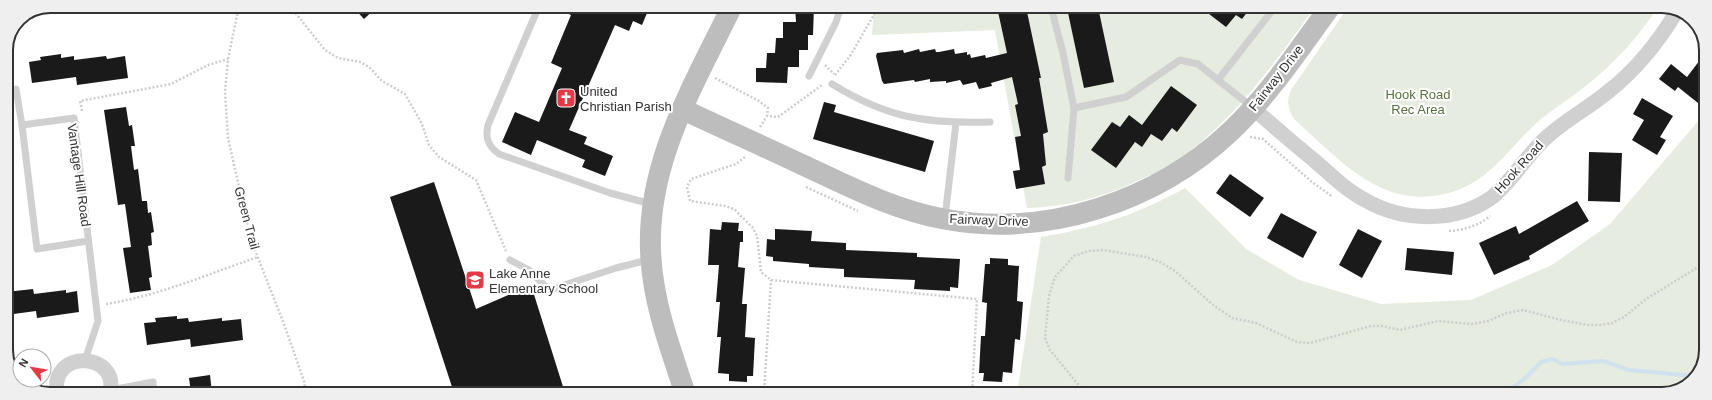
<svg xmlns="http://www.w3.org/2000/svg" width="1712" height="400" viewBox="0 0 1712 400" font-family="Arial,sans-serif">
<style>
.green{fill:#e6ecdf}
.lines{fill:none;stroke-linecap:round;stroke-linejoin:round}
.stream{stroke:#cfe2ee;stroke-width:4}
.building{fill:#1a1a1a}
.path{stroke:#cdcdcd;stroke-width:2.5;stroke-dasharray:2 2;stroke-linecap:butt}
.lane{stroke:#d0d0d0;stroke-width:7}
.street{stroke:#d0d0d0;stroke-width:15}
.secondary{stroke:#bdbdbd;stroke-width:21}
.labels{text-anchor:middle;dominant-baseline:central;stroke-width:4;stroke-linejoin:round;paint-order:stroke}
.street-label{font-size:13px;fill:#333;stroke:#fff}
.poi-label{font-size:13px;fill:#333;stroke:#fff;text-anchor:start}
.park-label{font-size:13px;fill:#56703f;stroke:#fff}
.rim{fill:none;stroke:#333;stroke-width:2}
</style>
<rect width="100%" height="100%" fill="#fff"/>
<g class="green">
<path d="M874,6L1315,7C1273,65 1233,122 1174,163C1162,171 1148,176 1135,182C1100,198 1066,207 1027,208L995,30L872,35Z"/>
<path d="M1348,7H1658C1639,36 1615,63 1587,85C1572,97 1556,107 1541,119C1520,137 1504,160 1483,176C1468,187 1451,194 1433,196C1374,203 1335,155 1295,120C1288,111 1286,101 1291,90Z"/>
<path d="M1706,115L1705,358L1689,385L1662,394H1017L1041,237C1096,228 1136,215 1185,188L1246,249L1299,280L1381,304L1471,300L1552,265L1610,224L1700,119Z"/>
</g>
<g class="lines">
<g class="stream">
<path d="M869,8L870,6"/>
<path d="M1504,394L1523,380L1541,362L1553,359L1562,364L1604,361L1629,370L1694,376"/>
</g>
</g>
<g class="building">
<path d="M352,6H378L364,19Z"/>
<path d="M551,6H650L642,25L633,21L629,31L615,25L569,130L587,137L584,144L613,156L605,176L582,167L585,160L537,140L531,155L502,142L515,112L539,122L562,68L551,63L571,15Z"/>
<path d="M795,6H814L813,35H808V50H799V67H788L787,83L756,82V68H766L767,53H775L776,38H783V22H796Z"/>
<path d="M997,7H1026L1041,78H1039L1048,132L1043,134L1046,165L1042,167L1045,184L1016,189L1013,171L1020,170L1015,137L1021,136L1015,105L1018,104L1012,77L991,83L992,86L979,89L976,82L963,85L960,80L946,83V81L930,82V79L915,82L914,80L884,84L882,81L876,56L877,53L903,50L904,53L919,49L920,52L935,49L936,52H939L954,49L955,54L967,52V55L970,54L971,58L985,55L986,58L1007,53Z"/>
<path d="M1074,7H1098L1114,82L1084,88L1067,8Z"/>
<path d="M1200,7H1251L1242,19L1236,15L1226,27Z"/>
<path d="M1706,52V93L1698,103L1678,87L1675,91L1659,79L1671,64L1687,77Z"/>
<path d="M61,54V58L74,56V60L106,56L107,59L125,56L128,78L77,85L76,77L32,83L29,62L41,60L40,57Z"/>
<path d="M1171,86L1197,105L1177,132L1172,128L1162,141L1151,134L1142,147L1135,142L1116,168L1091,150L1112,122L1120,127L1129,115L1142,125Z"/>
<path d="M1642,98L1673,116L1660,137L1666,140L1657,155L1632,140L1644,120L1633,114Z"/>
<path d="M824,102L836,105L834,112L934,141L925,172L813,139Z"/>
<path d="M126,107L129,126L132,125L135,146H131L134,170L138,169L142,201H147L148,213L151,212L154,232L151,233L152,245L148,246L152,277L149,278L151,290L130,293L123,248L131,247L125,204L118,205L104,110Z"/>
<path d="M1589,152L1622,153L1620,202L1588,201Z"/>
<path d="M1230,174L1264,198L1250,217L1216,193Z"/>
<path d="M434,182L476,309L531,285L565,393H454L390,197Z"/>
<path d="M1577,201L1589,221L1529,256L1530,259L1494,275L1479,243L1516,226L1519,234Z"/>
<path d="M1281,213L1317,232L1303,258L1267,238Z"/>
<path d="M722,222L739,223L738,231H743V242H740L738,267L745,268L742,304H747L745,337L755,338L753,376H747V382L729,381V374L718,373L721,337H717L720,302H716L719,265H708L710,229L721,230Z"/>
<path d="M775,229L812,231L811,241L846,243V250L917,253V257L960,259L958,288L950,287V291L914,289L915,280L844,277V269L809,267V264L773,261V257L766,256L767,239L775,240Z"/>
<path d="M1358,229L1382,241L1362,278L1339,265Z"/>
<path d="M1407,248L1454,252L1452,275L1405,270Z"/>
<path d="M990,258L1008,259V265L1019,266L1017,301L1023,302L1020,340L1015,339L1012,373L1003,372L1002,382L983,381L984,373H979L981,336H985L987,303L982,302L985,264H990Z"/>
<path d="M33,289L34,294L66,290V293L77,291L79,312L37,318L36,311L6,315V292Z"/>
<path d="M177,316V319L188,318L189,322L222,318V321L241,319L243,340L191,347L190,339L147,345L144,323L156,322L155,318Z"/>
<path d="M210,375L212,393H191L189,378Z"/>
</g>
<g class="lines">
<g class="path">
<path d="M239,6L228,59L225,92L228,138L251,240L284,324L304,381L306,393"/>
<path d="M290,6H349"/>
<path d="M239,10L290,6L325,50L338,58L360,62L369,67L382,81L405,94L422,124L429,145L439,157L476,180L506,251"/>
<path d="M825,65L834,74"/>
<path d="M835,75L850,56L879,6"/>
<path d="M715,78L759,101L768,108L767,116"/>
<path d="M82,111L80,101L171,84L208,65L228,59"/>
<path d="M760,127L767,116L778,117L822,85"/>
<path d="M1250,137L1263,139L1312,182L1333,197"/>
<path d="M745,157L736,164L691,179L687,187L690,201L725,206L734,209L753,228L757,236L761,272L771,280L977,299L972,394"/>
<path d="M806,187L858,211"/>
<path d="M1449,231C1463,230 1479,226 1490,216"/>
<path d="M106,304C158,296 208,274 258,257"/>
<path d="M764,393L771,280"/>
<path d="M1086,394L1050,350L1045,338L1049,296L1055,277L1074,256L1088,251L1103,250L1146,257L1160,262L1175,271L1212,304L1232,318L1256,323L1297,342L1310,343L1371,326H1382L1400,330L1438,321L1472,324L1488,321L1507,313L1523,310L1561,320L1588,325H1600L1612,323L1624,317L1646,299L1705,263"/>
</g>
<g class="lane">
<path d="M539,6L488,125C485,138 488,146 499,154L610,193L651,204"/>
<path d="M1051,7L1063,53L1074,108L1068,178"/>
<path d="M809,76L836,22L841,6"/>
<path d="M1218,80L1275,7"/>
<path d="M832,84C887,118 927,124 990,122"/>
<path d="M16,89L22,125"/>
<path d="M1074,108L1126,97L1180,60L1198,64L1252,107"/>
<path d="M945,217L956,123"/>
<path d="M510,260L529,270L549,290L616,268L648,260"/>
<path d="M85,360L98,321L74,118L22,125L37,249L88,241"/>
<path d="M111,390L153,382L154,393"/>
</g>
<g class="street">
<path d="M1253,108C1273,126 1294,144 1315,161C1331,175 1346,190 1365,200C1403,222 1455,223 1491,198C1511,183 1528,153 1548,136C1567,119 1590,107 1609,91C1637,69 1659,41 1677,11"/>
<path d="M57,393C50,348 120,352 110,393"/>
</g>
<g class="secondary">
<path d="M682,109C722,128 763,146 803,165C848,186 894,210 944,219C1046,238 1156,202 1231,131C1269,95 1299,49 1330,7"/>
<path d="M685,393C671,350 654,306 651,259C644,166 693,87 732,6"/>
</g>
</g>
<defs>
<symbol id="church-square" viewBox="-11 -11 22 22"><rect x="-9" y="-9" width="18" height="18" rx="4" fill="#e63946" stroke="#fff"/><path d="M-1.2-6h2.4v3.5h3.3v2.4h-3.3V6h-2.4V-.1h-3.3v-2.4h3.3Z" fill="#fff"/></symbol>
<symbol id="school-square" viewBox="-11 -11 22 22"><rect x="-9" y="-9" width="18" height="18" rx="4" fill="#e63946" stroke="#fff"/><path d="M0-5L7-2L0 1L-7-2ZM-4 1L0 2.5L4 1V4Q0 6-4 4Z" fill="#fff"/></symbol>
</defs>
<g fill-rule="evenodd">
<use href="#church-square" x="555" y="87" width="22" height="22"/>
<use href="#school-square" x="464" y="269" width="22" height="22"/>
</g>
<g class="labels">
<g class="street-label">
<text transform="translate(1276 78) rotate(-52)">Fairway Drive</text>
<text transform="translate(1519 167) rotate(-48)">Hook Road</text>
<text transform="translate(79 175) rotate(82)">Vantage Hill Road</text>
<text transform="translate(247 218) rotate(75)">Green Trail</text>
<text transform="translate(989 220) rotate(2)">Fairway Drive</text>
</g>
<g class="poi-label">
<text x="580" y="91">United<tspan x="580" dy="15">Christian Parish</tspan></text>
<text x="489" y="273">Lake Anne<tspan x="489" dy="15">Elementary School</tspan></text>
</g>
<g class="park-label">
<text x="1418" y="94">Hook Road<tspan x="1418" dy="15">Rec Area</tspan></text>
</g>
</g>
<path d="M0 0H1712V400H0ZM50 13H1662A37 37 0 0 1 1699 50V350A37 37 0 0 1 1662 387H50A37 37 0 0 1 13 350V50A37 37 0 0 1 50 13Z" fill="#efefef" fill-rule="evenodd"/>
<path class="rim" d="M50 13H1662A37 37 0 0 1 1699 50V350A37 37 0 0 1 1662 387H50A37 37 0 0 1 13 350V50A37 37 0 0 1 50 13Z"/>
<g transform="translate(32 368) rotate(301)"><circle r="19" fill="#ffffff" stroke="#adadad"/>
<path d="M0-3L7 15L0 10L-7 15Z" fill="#e63946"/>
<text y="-6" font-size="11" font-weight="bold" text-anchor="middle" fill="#333333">N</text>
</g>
</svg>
